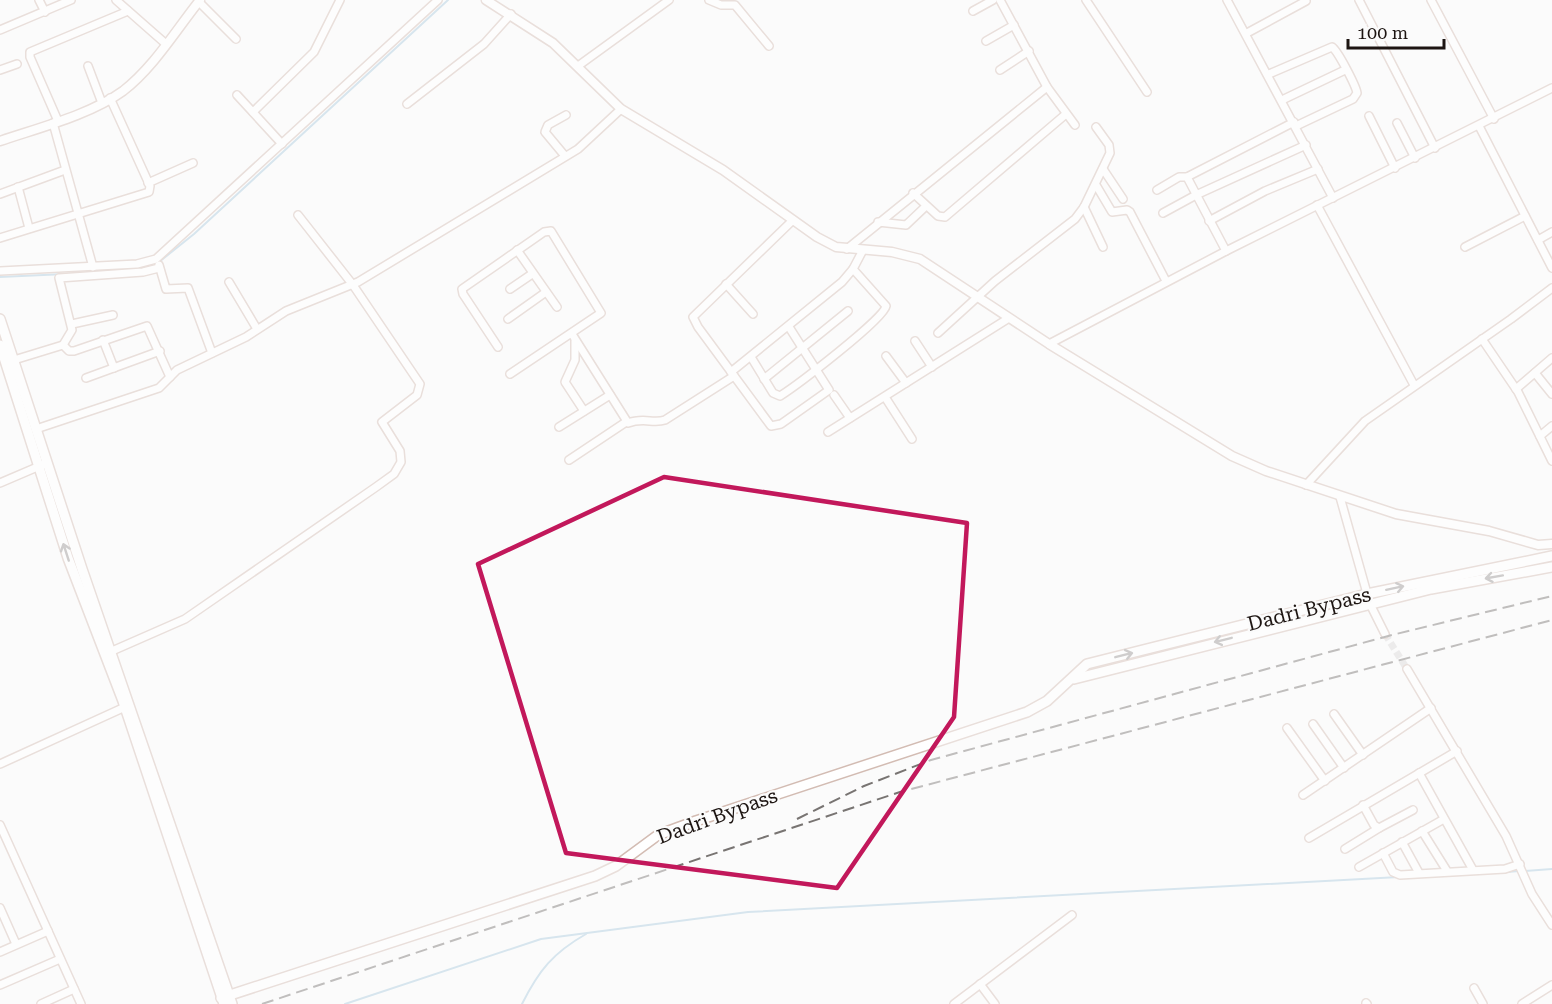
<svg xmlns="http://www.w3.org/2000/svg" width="1552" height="1004" viewBox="0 0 1552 1004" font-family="'Roboto Serif',serif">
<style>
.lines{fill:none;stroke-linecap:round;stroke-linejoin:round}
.stream{stroke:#abcbdd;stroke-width:2}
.minor-tunnel{stroke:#dad8d8;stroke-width:7;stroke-dasharray:7 3.5;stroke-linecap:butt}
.minor-casing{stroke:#d3bcb3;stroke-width:10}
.tertiary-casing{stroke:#d3bcb3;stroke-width:11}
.secondary-casing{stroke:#d3bcb3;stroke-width:12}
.minor{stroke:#fff;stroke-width:7}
.tertiary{stroke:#fff;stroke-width:8}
.secondary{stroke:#fff;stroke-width:9}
.rail{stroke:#787472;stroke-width:2;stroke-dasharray:12 6;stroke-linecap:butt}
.oneway{stroke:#999694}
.marked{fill:none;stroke:#c2185b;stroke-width:4.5;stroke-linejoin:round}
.labels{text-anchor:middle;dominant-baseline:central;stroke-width:4.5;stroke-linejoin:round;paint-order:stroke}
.street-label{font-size:20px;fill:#1d1512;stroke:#fbfbfb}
</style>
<rect width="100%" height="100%" fill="#fbfbfb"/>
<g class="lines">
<g class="stream">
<path d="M159,262L194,234L448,0"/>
<path d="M0,277L87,273"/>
<path d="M1525,871L1552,869"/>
<path d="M1507,872L1519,871"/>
<path d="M345,1004L541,939L748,912L1399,877"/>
<path d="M522,1004C539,970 553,953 586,934"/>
</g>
<path class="minor-tunnel" d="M1385,634L1407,669"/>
<defs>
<g id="minor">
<path d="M39,0L45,12"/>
<path d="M116,0L166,44"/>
<path d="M709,0L721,5H735L769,46"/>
<path d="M1000,0L1047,87L1075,125"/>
<path d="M1086,0L1147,92"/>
<path d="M1227,0L1333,198"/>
<path d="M1359,0L1435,148"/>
<path d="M1431,0L1494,119"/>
<path d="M199,2L236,39"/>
<path d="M973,11L993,0"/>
<path d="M0,30L71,0"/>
<path d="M1247,33L1306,1"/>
<path d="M986,41L1014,25"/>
<path d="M88,66L102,103"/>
<path d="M578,66L669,0"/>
<path d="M0,70L17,64"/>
<path d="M1000,70L1029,51"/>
<path d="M1269,74L1332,47C1338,51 1356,86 1357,93L1353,99L1296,126"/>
<path d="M237,95L282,144"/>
<path d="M1282,100L1345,70"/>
<path d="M407,104L484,44L511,14"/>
<path d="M253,112L314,52L340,0"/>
<path d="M1369,116L1395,168"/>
<path d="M58,121L30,57V52L128,11"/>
<path d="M53,123L93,267"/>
<path d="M1397,123L1415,158"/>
<path d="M1479,126L1552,268"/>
<path d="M565,156L545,132L548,125L566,115"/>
<path d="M1103,169L1123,199"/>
<path d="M1187,177L1294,122"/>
<path d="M148,183L193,163"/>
<path d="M1096,185L1112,212L1127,210L1130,212L1166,281"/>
<path d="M18,187L29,228"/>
<path d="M1157,190L1179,177H1187L1226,251"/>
<path d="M913,193L938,216L945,217L1066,114"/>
<path d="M0,194L65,170"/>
<path d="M1317,205L1414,385"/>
<path d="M1084,207L1103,247"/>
<path d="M1163,213L1196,195L1306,145"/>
<path d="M1209,221L1265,191L1318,169"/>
<path d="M878,222L906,225L926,206"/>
<path d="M0,238L149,192L150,186L110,98"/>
<path d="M1538,240L1552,232"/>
<path d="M1465,247L1525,216"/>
<path d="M847,249L1047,87"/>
<path d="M517,250L557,307"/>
<path d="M159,265L166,289L188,288L212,353"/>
<path d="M0,271L137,264L156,259L438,0"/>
<path d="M229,282L257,329"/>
<path d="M726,284L753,314"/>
<path d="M510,289L532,274"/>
<path d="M508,319L546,292"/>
<path d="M72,324L113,315"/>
<path d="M789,327L829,390L781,424L771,426L698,327L693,317L793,220"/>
<path d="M938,333L995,281L1075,219L1084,207L1110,153L1109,145L1096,127"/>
<path d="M572,334L628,423C644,417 653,424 665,420L734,376"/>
<path d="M1482,339L1518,392L1552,461"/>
<path d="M103,340L114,368"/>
<path d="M575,341V360L565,382L584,411"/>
<path d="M915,341L932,367"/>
<path d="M1049,344L1226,251L1552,88"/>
<path d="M63,345L72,330L59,278L143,272L159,268"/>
<path d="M498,347L463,294L462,289L544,232L551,231L601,313L510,374"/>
<path d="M886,356L906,383"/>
<path d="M751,357L773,393L780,396C796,386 884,319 886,306L853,269"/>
<path d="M14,360L63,345L69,351H74L147,326L170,377"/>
<path d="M731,372L842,282L853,269L863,250"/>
<path d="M1535,373L1552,394"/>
<path d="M86,378L160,351"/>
<path d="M764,379L848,311"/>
<path d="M1516,389L1552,358"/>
<path d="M834,395L850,418"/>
<path d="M885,397L912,439"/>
<path d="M559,427L610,395"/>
<path d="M36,429L159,388L177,370L246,337L286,311L358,282L578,149L621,109"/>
<path d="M828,432L1009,318"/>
<path d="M1540,436L1552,426"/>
<path d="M569,460L626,422"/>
<path d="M0,483L42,465"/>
<path d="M1306,485L1365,421L1511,319L1552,288"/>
<path d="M1340,497L1370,604L1385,634"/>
<path d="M112,651L185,619L376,487L394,474L401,462L400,451L382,422L417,395L420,384L353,285L298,215"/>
<path d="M1407,669L1506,836L1532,894L1552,925"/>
<path d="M1334,714L1363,755"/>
<path d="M1313,724L1344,768"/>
<path d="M1287,728L1325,781"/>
<path d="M0,764L125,707"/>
<path d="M1419,773L1473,870"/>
<path d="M1303,795L1431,708"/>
<path d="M1363,805L1374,825L1379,828L1413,810"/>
<path d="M0,825L81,1004"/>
<path d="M1422,831L1447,871"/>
<path d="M1309,838L1457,751"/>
<path d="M1402,842L1419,873"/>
<path d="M1345,849L1379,828"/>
<path d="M1383,853L1393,872L1400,875L1505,869L1520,864"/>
<path d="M1359,867L1444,819"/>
<path d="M0,908L16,944"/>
<path d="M0,952L48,931"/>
<path d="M980,984L995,1004"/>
<path d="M0,985L60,959"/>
<path d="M1474,988L1483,1004"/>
<path d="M1366,1003L1367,1004"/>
<path d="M41,1004L74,989"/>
<path d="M954,1004L1072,915"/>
<path d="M1522,1004L1552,985"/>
</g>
<g id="tertiary">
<path d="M486,0L553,43L621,109L723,170L817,237L836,247L892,252L920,259L1049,344L1232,456L1266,471L1396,514L1489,531L1538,545L1552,544"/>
<path d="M0,141C38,128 90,115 123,91C154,67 176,30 200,0"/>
</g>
<g id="secondary">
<path d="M0,319L82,569L232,1004"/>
<path d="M0,345L68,558L123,701L224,1004"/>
<path d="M1074,679L1431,589L1552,567"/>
<path d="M221,998L595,876L616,866L658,835L696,821L1027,712L1047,701L1087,664L1367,594L1552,556"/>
</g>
</defs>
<use href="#minor" class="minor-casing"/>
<use href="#tertiary" class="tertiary-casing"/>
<use href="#secondary" class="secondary-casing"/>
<use href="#minor" class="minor"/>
<use href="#tertiary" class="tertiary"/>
<use href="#secondary" class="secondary"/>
<g class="rail">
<path d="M797,819L864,786L931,760L1392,635L1552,596"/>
<path d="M262,1004L900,792L1552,620"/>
</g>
</g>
<defs><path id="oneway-shaft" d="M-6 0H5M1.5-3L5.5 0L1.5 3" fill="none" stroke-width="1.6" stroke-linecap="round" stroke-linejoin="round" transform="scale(1.5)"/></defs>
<g class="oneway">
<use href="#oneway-shaft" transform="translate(66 552) rotate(-108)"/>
<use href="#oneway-shaft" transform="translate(1494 577) rotate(170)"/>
<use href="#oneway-shaft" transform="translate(1395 588) rotate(-12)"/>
<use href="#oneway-shaft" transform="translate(1223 640) rotate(166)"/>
<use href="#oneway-shaft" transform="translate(1124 655) rotate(-14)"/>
</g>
<path d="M0 0H1552V1004H0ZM664,477L967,523L954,717L837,888L566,853L478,564Z" fill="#fbfbfb" fill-opacity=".55" fill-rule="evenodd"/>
<path class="marked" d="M664,477L967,523L954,717L837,888L566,853L478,564Z"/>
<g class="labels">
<g class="street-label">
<text transform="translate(1309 609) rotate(-14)">Dadri Bypass</text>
<text transform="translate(717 816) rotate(-20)">Dadri Bypass</text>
</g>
</g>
<path d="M1348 39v9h96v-9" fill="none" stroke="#1d1512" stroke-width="3"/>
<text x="1357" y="39" font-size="18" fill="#1d1512" stroke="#fbfbfb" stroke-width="4.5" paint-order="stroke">100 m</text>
</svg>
